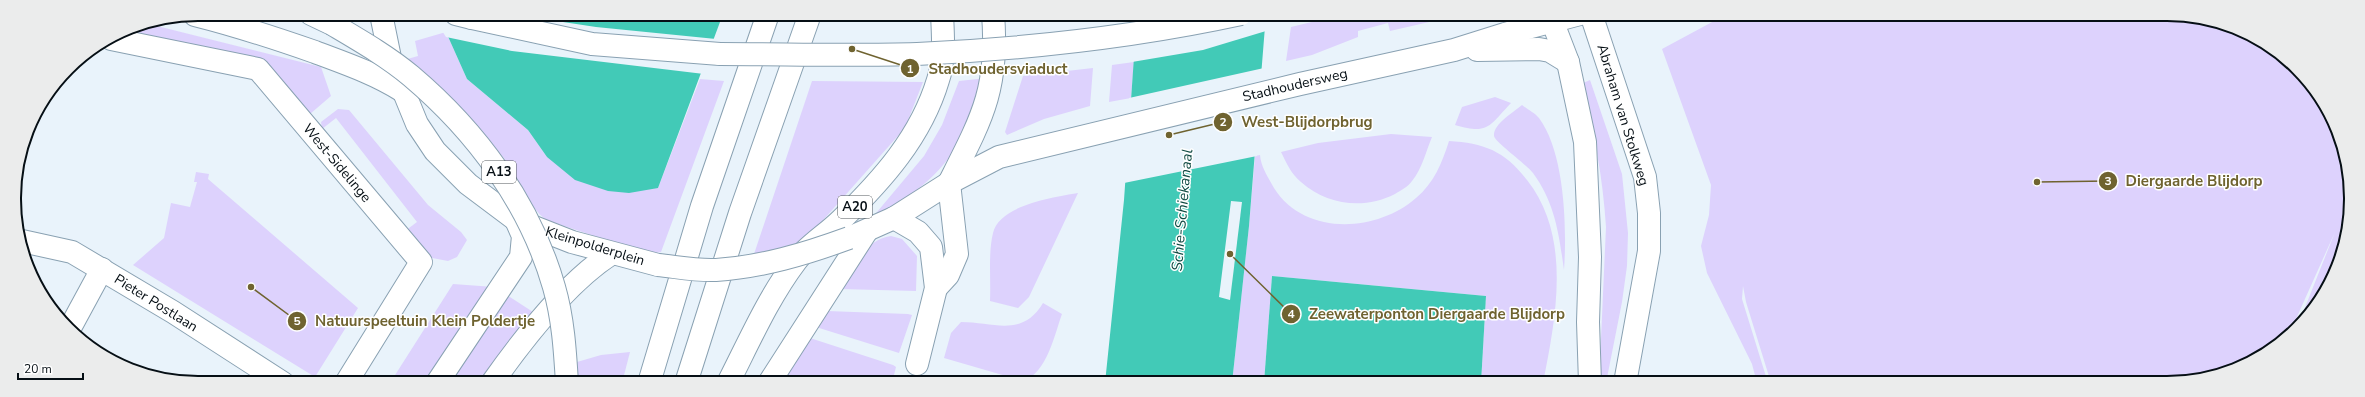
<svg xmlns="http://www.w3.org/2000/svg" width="2365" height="397" viewBox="0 0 2365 397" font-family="'Nunito Sans',sans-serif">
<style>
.green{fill:#ddd2fd}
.water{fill:#42cab7}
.pier{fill:#e9f3fb}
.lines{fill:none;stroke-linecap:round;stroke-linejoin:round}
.minor-casing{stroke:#89a1b2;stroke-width:24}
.major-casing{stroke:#89a1b2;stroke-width:24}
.highway-casing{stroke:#89a1b2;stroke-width:24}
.minor{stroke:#fff;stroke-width:22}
.major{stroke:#fff;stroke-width:22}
.highway{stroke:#fff;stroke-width:22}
.major-bridge-casing{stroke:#89a1b2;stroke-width:24;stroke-linecap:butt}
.highway-bridge-casing{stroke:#89a1b2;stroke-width:24;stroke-linecap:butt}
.major-bridge{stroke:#fff;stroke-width:22}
.highway-bridge{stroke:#fff;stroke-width:22}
.labels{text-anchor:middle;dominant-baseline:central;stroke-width:3;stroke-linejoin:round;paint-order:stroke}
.shield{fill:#fff;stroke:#51575b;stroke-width:1}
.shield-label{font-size:13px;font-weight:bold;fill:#060f15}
.street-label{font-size:14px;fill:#060f15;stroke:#fff}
.water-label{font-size:15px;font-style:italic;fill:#104a42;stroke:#fff}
.rim{fill:none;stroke:#060f15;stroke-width:2}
.leader{fill:none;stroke:#6f6330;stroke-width:1.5}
.callout-dot{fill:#6f6330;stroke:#fff;stroke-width:1.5}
.mark-label{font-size:12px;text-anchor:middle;font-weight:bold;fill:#fff}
.callout-label{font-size:15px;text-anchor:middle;font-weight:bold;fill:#6f6330;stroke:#fff;stroke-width:3;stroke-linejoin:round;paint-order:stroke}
</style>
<rect width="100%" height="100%" fill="#e9f3fb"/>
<g class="green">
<path d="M1345,14H1464L1390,31L1388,23L1358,31V37L1312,55L1286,61L1291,27Z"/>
<path d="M1727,14H2179L2248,33L2305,77L2341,139L2351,211L2342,242L2336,255L2334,253L2337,260L2332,280L2301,323L2300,320L2335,232L2296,319L2299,326L2297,329L2248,364L2179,383H1771L1746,302L1743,286L1742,299L1768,383H1757L1752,364L1707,273L1701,246L1709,215L1711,185L1662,49Z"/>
<path d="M149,24L321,67L331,96L310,114L265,63L124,31Z"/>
<path d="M446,32L467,79L528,130L547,157L658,188L700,79L724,81L661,252L649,254L546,220C525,203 519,177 503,157C475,120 437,91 404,60L418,56L415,41Z"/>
<path d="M1134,62L1131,98L1109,102L1112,65Z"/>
<path d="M1093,68L1090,106L1044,119L1007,135L1005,132L1023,76Z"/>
<path d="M987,78C978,99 970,120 960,140C943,174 905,202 872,218L924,156L942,125L959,81Z"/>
<path d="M1590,80L1622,174L1628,233L1627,266L1622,302L1606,383H1599L1606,227C1603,178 1594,130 1581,84Z"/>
<path d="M812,81L923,82L905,128L801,245L780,252L754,254Z"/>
<path d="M1495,97L1511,103C1489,126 1489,135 1455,125L1462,107Z"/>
<path d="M1522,105C1527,109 1535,113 1539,118C1565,153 1567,228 1564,270C1559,234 1555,203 1533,173C1526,164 1495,142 1494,136C1493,124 1514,112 1522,105Z"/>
<path d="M338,109L349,110L428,205L461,232L467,240L457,257L448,261L427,257L405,231L417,222L336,118L322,129L321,122Z"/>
<path d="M1391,134L1432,137C1426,151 1422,169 1412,181C1408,187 1401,190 1395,194C1364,210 1327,205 1301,182C1291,174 1286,162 1281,152L1318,143Z"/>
<path d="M1449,141C1484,143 1505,151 1527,180C1572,237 1556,317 1543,383H1481L1486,296L1272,276L1264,383H1232L1249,226L1255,156L1260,155C1261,167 1268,177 1274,188C1304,236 1376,233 1416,198C1434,183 1442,163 1449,141Z"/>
<path d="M196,172L209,174L208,179L358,308L315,377L133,265L164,238L171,203L190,207L197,182H194Z"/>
<path d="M1078,193L1029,297L1018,308L990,301C991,279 988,254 993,233C999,205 1055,197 1078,193Z"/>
<path d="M891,236L902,239L917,256L916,291L840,289C854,267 864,240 891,236Z"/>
<path d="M453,284L494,287L429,383H390Z"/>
<path d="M507,295L533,312L484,383H448Z"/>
<path d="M1043,303L1062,314C1054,336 1047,373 1023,381L944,358L951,333L961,322C994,322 1022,338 1043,303Z"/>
<path d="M827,311L908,314L912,315L899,353L816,327Z"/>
<path d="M810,338L893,365L896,367L892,383H782Z"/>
<path d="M630,352L622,383H578L577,362L601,355Z"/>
</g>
<g class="water">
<path d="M433,14H723L658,188L629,193L608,191L575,180L547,157L528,130L467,79L446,32Z"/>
<path d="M1137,14H1266L1249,226L1232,383H1105L1124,200Z"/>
<path d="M1272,276L1486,296L1481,383H1264Z"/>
</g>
<g class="pier">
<path d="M431,14H510L596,27L716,39L704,74L512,51L446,37Z"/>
<path d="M1197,14H1268L1266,31L1203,50L1132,62L1134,26Z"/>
<path d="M1264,68L1257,156L1124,183L1129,98Z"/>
<path d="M1231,201L1242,202L1230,300L1219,297Z"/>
</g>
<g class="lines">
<defs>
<g id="minor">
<path d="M1591,14L1645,177L1649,213V251L1625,383"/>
<path d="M1553,23L1568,62L1585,142L1590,257L1588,322L1590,383"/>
<path d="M111,39L258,69L421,262L346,383"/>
<path d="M894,218L918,232L931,247L936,288L917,364"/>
<path d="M22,241L72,252L173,312L283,383"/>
<path d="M936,288L948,275L957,254L949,183"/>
<path d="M70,328L102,269"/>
<path d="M437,383L521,257L523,236L516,220"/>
<path d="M492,383C523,339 566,283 611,254"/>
</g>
<g id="major">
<path d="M381,14L390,58L417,124L435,151L468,184L516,220L572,242L658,265"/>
<path d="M472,18L592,44L720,54"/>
<path d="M1477,50L1539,49L1550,51L1568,62"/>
<path d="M949,183C982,118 999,89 993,14"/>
<path d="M849,238L894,218L949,183L999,157L1300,84L1454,50L1505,34L1580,14"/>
</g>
<g id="highway">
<path d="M311,14L332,24"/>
<path d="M456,14L472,18"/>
<path d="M195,15C235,25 275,38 315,52C344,63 374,73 401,90"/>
<path d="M649,383L702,206L768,14"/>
<path d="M686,383L740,213L810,14"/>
<path d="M728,383C749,342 768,298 796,261C807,246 827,234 841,220C882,180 921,137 938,80C945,60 943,35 942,14"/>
<path d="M769,383L866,232"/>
</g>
</defs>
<use href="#minor" class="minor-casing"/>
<use href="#major" class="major-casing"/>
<use href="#highway" class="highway-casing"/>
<use href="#minor" class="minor"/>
<use href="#major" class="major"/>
<use href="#highway" class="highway"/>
<defs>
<g id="major-bridge">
<path d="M720,54C786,54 852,56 917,54C1025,49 1135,37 1241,14"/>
<path d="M658,265C677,267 697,271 716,270C762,267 805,254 849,238"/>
</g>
<path id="highway-bridge" d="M332,24C359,40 387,56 411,76C476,131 530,203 554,287C563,318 565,350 567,383"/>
</defs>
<use href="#major-bridge" class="major-bridge-casing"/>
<use href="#highway-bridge" class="highway-bridge-casing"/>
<use href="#major-bridge" class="major-bridge"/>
<use href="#highway-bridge" class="highway-bridge"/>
</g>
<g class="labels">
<g class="shield">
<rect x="482" y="161" width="34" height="22" rx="3"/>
<rect x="838" y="196" width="34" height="22" rx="3"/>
</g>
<g class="shield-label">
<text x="499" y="172">A13</text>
<text x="855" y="207">A20</text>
</g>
<g class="street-label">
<text transform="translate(1295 85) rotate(-13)">Stadhoudersweg</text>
<text transform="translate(1623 115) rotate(73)">Abraham van Stolkweg</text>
<text transform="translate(337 163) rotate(50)">West-Sidelinge</text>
<text transform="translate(595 246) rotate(17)">Kleinpolderplein</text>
<text transform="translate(156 303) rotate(32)">Pieter Postlaan</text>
</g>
<g class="water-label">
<text transform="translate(1182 210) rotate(-85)">Schie-Schiekanaal</text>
</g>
</g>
<path d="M0 0H2365V397H0ZM198 21H2167A177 177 0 0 1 2344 198V199A177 177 0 0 1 2167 376H198A177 177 0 0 1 21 199V198A177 177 0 0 1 198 21Z" fill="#ebecec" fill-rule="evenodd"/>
<path class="rim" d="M198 21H2167A177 177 0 0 1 2344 198V199A177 177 0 0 1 2167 376H198A177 177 0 0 1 21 199V198A177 177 0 0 1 198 21Z"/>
<path class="leader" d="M852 49L910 68M1169 135L1223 122M2037 182L2108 181M1230 254L1291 314M251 287L297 321"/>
<g class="callout-dot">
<circle cx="852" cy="49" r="4"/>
<circle cx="1169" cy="135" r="4"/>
<circle cx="2037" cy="182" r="4"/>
<circle cx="1230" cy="254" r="4"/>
<circle cx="251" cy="287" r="4"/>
<circle cx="910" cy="68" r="10"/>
<circle cx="1223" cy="122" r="10"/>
<circle cx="2108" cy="181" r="10"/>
<circle cx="1291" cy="314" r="10"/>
<circle cx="297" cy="321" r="10"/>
</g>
<g class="mark-label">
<text x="910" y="73">1</text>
<text x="1223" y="126">2</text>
<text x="2108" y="185">3</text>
<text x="1291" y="318">4</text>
<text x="297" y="325">5</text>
</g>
<g class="callout-label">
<text x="998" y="74">Stadhoudersviaduct</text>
<text x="1307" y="127">West-Blijdorpbrug</text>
<text x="2194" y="186">Diergaarde Blijdorp</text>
<text x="1437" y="319">Zeewaterponton Diergaarde Blijdorp</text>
<text x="425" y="326">Natuurspeeltuin Klein Poldertje</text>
</g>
<path d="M18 373v6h65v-6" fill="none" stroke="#060f15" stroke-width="2"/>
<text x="24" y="373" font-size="12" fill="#060f15" stroke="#ffffff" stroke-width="3" paint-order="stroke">20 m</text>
</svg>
